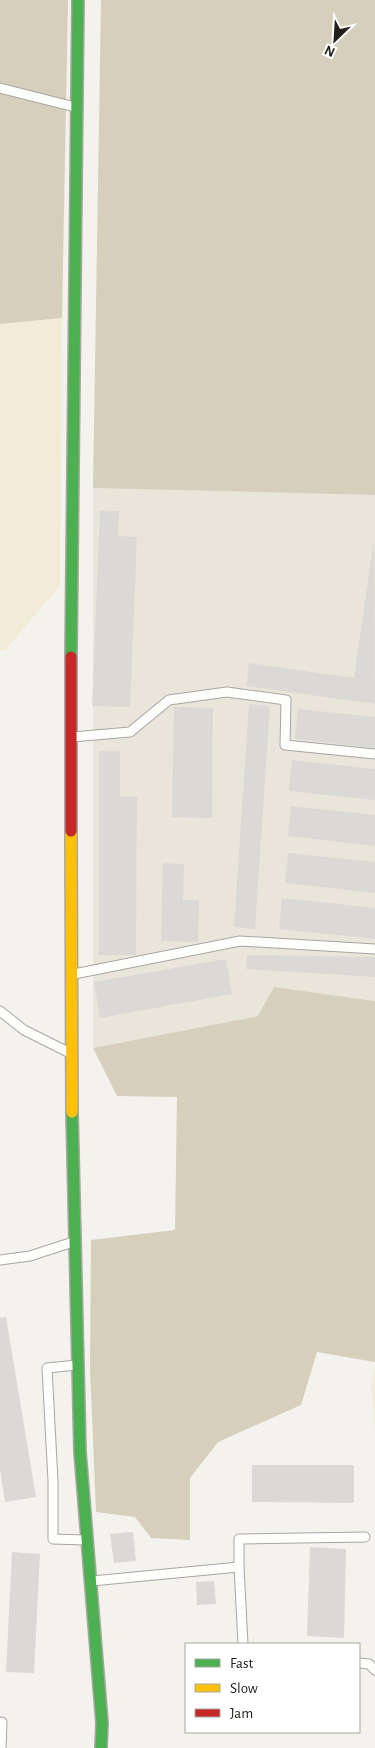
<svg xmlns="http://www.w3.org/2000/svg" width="375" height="1748" viewBox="0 0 375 1748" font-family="'Alegreya Sans',sans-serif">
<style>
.built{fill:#e9e5da}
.green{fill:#f2ebd8}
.forest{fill:#d6cfbb}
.building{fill:#dad9d5}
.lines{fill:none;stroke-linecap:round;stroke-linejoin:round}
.lane-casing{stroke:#a8a6a3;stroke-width:11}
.fast-casing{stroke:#a8a6a3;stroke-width:14}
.slow-casing{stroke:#a8a6a3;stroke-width:14}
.jam-casing{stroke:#a8a6a3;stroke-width:14}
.lane{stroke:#fdfdfc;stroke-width:9}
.fast{stroke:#4caf50;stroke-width:11}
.slow{stroke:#ffc107;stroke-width:11}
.jam{stroke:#c62828;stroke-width:11}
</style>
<rect width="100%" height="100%" fill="#f4f2ed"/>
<path class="built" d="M93,488L375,495V1001L274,987L259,1016L93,1048Z"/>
<g class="green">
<path d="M62,318L60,586L5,650H0V324Z"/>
<path d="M375,1367V1431L371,1386Z"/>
</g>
<g class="forest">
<path d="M0,0H68L62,318L0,324Z"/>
<path d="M101,0H375V495L93,488Z"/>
<path d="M274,987L375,1001V1362L317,1352L301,1405L218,1442L190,1478V1540L151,1538L135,1517L96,1512L90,1368L91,1240L175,1230L177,1097L117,1096L93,1048L258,1016Z"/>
</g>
<g class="building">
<path d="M100,511H119L118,536L137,537L130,707L92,706Z"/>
<path d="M374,539L375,704L246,686L249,663L354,678Z"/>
<path d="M249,704L270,706L255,929L234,927Z"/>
<path d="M174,707L213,708L212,818L172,817Z"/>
<path d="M298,709L375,717V748L295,739Z"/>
<path d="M99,751H120V797H137L136,955H99Z"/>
<path d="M292,760L375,769V800L289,791Z"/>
<path d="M291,806L375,815V846L288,836Z"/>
<path d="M288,853L375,862V893L285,883Z"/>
<path d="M163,863L184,864L183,900H199L198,942L161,941Z"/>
<path d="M282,898L375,908V939L279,929Z"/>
<path d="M247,955L375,957V977L246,969Z"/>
<path d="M226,959L232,994L100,1018L94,982Z"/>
<path d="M6,1317L36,1497L5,1502L0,1470V1318Z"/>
<path d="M252,1465H354V1503L252,1502Z"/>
<path d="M133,1532L136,1561L114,1563L110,1534Z"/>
<path d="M310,1547L346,1549L344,1638L307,1636Z"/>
<path d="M12,1552L40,1554L34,1673L6,1672Z"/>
<path d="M214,1581L216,1604L197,1605L196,1582Z"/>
</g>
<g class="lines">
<defs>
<g id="lane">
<path d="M0,88L75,107"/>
<path d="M72,737L130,732L169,700L227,692L286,700L285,745L375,754"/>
<path d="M74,974L240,941L375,949"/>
<path d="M0,1011L24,1030L68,1052"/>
<path d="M0,1260L30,1256L73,1242"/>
<path d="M77,1365L47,1368L53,1481V1539L85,1540"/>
<path d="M239,1567V1539L365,1537"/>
<path d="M92,1581L239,1567L243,1644"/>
<path d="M359,1663L369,1664L375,1670"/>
<path d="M1,1748L2,1722"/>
</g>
<g id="fast">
<path d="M71,657L78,0"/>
<path d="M72,1112L80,1452L102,1723L101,1748"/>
</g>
<path id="slow" d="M71,831L72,1112"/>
<path id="jam" d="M71,657V831"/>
</defs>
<use href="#lane" class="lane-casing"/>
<use href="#fast" class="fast-casing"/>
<use href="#slow" class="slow-casing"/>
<use href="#jam" class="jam-casing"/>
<use href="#lane" class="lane"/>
<use href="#fast" class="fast"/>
<use href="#slow" class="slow"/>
<use href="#jam" class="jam"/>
</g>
<rect x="185" y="1643" width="175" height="90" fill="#ffffff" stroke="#a6a6a4"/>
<rect x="195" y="1659" width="25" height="8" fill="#4caf50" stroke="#a6a6a4"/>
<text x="230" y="1668" font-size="15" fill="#21201c">Fast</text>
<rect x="195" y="1684" width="25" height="8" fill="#ffc107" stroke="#a6a6a4"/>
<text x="230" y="1693" font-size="15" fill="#21201c">Slow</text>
<rect x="195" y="1709" width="25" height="8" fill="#c62828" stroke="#a6a6a4"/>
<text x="230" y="1718" font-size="15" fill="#21201c">Jam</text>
<g transform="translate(335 40) rotate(205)" stroke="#ffffff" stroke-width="4" paint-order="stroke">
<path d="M0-4L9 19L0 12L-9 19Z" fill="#21201c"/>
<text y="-8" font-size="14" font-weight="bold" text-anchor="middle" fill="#21201c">N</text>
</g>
</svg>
